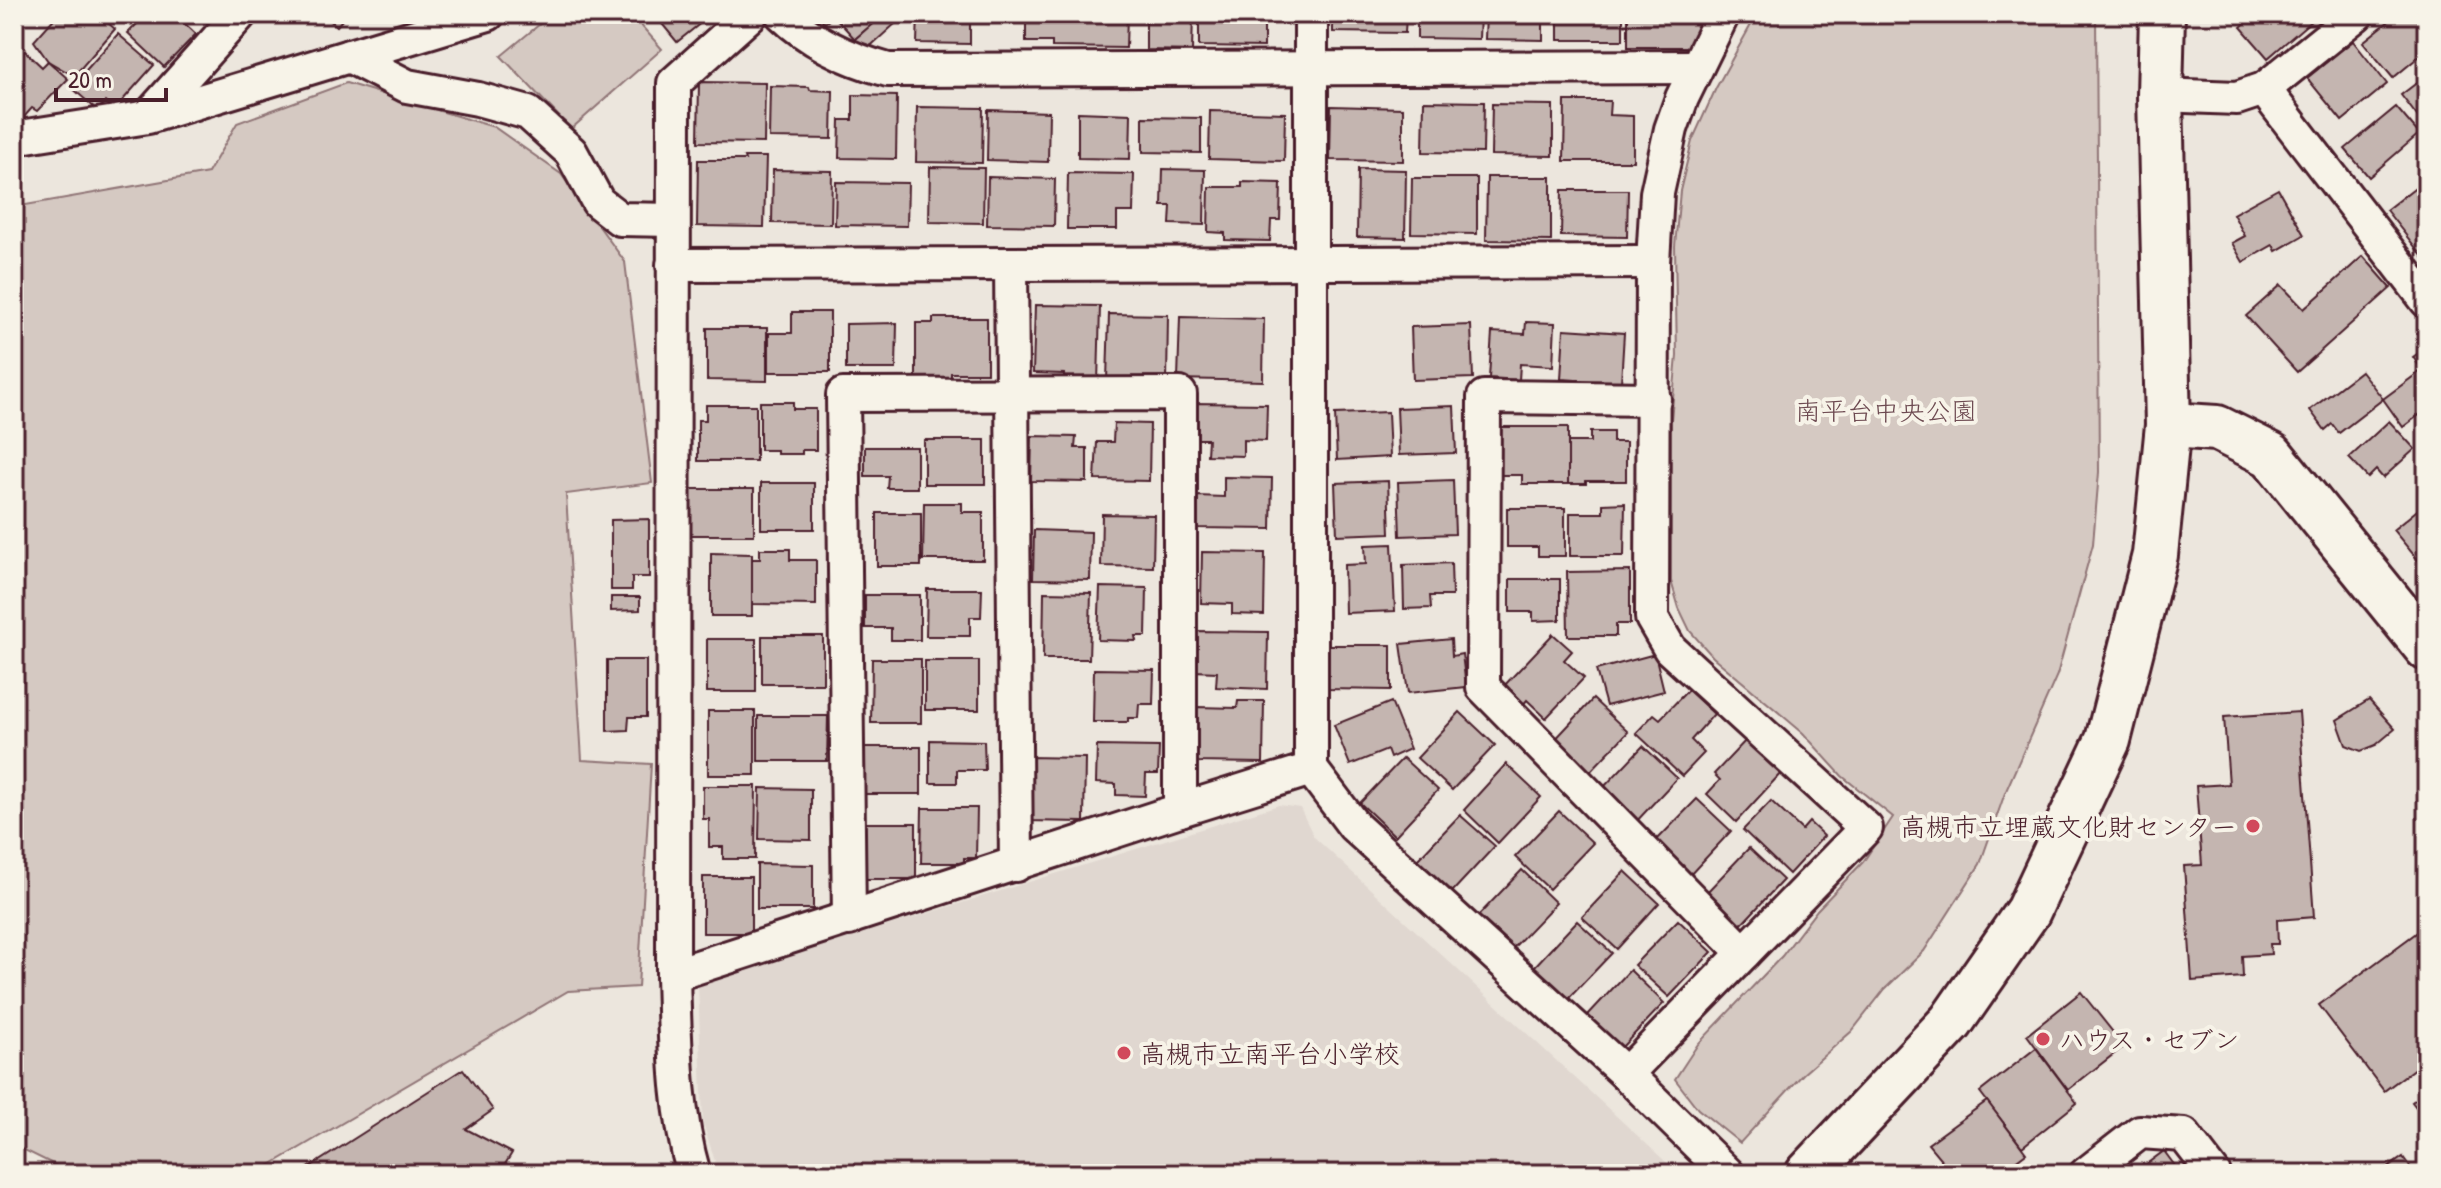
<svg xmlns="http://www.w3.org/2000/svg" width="2441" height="1188" viewBox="0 0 2441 1188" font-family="'Patrick Hand','Klee One',sans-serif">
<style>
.built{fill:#e0d7d0}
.green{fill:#d5c9c2;stroke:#907476;stroke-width:2}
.building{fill:#c4b5b0;stroke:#4a1f2b;stroke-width:2}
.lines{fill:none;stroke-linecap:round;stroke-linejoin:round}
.street-casing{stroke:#4a1f2b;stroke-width:38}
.secondary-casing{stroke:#4a1f2b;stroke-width:50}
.street{stroke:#f7f3e8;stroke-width:32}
.secondary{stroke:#f7f3e8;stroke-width:44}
.poi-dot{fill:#d1495b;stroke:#f7f3e8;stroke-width:3}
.labels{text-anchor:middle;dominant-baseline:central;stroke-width:8;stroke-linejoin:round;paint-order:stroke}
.park-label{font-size:26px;fill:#6d4a51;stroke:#f7f3e8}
.poi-label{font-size:26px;fill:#4a1f2b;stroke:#f7f3e8;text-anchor:start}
</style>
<rect width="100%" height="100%" fill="#ece6dd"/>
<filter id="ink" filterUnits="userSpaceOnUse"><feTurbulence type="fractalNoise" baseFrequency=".0125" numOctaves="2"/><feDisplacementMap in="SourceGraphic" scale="16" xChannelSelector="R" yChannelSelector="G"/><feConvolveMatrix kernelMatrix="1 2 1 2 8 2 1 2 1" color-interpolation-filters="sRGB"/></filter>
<g filter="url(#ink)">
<path class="built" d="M1279,805L1300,808L1314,837L1679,1174H719L703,1123L698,984Z"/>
<g class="green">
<path d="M552,14H631L662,49L571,129L501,56Z"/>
<path d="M1757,14H2096L2099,472L2093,544L2057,675L2005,793L1980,864L1924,951L1885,989L1852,1031L1803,1074L1740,1143L1698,1109L1675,1079L1698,1044L1782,956L1817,910L1863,862L1893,817L1842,776L1803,733L1713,657L1690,631L1679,608L1671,581V420L1677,356L1675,246L1680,191L1692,141L1716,88Z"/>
<path d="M346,83L494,127L561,174L625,262L652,483L566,494L582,760L651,764L638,987L568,991L255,1174H53L57,1166L14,1145V207L208,173L237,123Z"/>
</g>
<g class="building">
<path d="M58,14H82L84,16L87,14H98L115,29L74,76L48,61L34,41Z"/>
<path d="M147,14H187L181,20L196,34L164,67L128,33Z"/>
<path d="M322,14H347L337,26Z"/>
<path d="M412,14H437L415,23Z"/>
<path d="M654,14H712L677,42Z"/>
<path d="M817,14H836L825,23Z"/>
<path d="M836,14H884L855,39L834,16Z"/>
<path d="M884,14H888L896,23L865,51L855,39Z"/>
<path d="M918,14H970V44L917,43Z"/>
<path d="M1026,14H1127L1126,48L1052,47V42H1026Z"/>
<path d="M1146,14H1193L1192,51L1146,50Z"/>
<path d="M1199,14H1264V47L1199,46Z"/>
<path d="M1333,14H1406L1405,33L1333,32Z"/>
<path d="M1417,14H1480L1479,39L1417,38Z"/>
<path d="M1486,14H1543V40L1485,39Z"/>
<rect x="1558" y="14" width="65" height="26"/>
<rect x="1628" y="14" width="71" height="33"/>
<path d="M2244,14H2319L2268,58L2241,27L2249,19Z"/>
<path d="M2398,14L2427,15V50L2393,78L2363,42Z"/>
<path d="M118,34L154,65L114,110L105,102L97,110L71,87Z"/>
<path d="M2353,41L2387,84L2342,121L2307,78Z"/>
<path d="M25,51L42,67L48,61L68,79L37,111L32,108L23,118L14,109V63Z"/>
<path d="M2427,75V129L2401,95Z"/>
<path d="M699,82L765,83L764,143L698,142Z"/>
<path d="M770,86L809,87L810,90L833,91L832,139L769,138Z"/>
<path d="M853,95L897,96L896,159L839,158L840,120H853Z"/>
<path d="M1424,101L1484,102L1483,153L1423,152Z"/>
<path d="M1565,101H1610L1609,115L1633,116V161H1564Z"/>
<path d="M1492,104L1553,105V156L1491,155Z"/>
<path d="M1331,106L1403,108V161L1330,160Z"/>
<path d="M917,107L983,108L982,163L916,162Z"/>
<path d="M2396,107L2419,134L2369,177L2345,149Z"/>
<path d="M988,110L1049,112L1048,162L987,160Z"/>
<path d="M1210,111L1285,113L1284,161L1209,159Z"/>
<path d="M1078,112L1131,114L1130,159L1078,158Z"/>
<path d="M1143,117L1201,118V153L1143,152Z"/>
<path d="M744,157H766L764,227L697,226L698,160H745Z"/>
<path d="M930,167L984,168L983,223L929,222Z"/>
<path d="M1163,169L1205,170L1204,225L1170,224L1171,206H1162Z"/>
<path d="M1358,169L1406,170L1405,238L1357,237Z"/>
<path d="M773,170L832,171L831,224L772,223Z"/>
<path d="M1068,173L1134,174L1133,212H1117V229H1067Z"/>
<path d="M988,177L1055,179L1054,226L987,225Z"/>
<path d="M1487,177H1551V241L1486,240Z"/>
<path d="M1412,178H1477V234L1411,233Z"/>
<path d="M2427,178V262L2386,210Z"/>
<path d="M836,182L908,183L907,226L835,225Z"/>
<path d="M1242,182L1281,183L1280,220H1271L1270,241L1225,240V233L1208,232L1209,187H1242Z"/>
<path d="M2278,189L2304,235L2276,251L2273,245L2243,262L2232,243L2245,236L2233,214Z"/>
<path d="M1562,190H1628L1627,237L1561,236Z"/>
<path d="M2363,256L2391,288L2297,372L2246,316L2281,285L2304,309Z"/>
<path d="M1035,305L1100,306L1098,383L1064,382V374L1033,373Z"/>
<path d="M792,312H830V372H769V333H792Z"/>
<path d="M1109,314L1168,315L1167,382L1107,380Z"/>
<path d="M1180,317L1264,319L1263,381L1178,379Z"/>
<path d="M933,318H987V373H951V380L916,381V323H933Z"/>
<path d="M1526,322L1555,323L1553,366L1520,364L1519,380L1489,378L1492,332L1525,334Z"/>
<path d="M897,323L896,369H846V324Z"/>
<path d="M1471,325L1473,378L1413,380L1411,327Z"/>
<path d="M707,328H767V381L707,380Z"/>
<path d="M1564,329L1624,333L1621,383L1561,379Z"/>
<path d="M2427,347V409L2403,427L2383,399L2422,370L2413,357Z"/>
<path d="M2361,371L2383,399L2339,433L2332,424L2325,430L2310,410Z"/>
<path d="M760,402H793V409H816V450H802V454H777V450H760Z"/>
<path d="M1193,403L1267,404L1266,441L1243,440V456L1207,455L1208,439H1192Z"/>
<path d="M706,405H756V461H698V420H706Z"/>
<path d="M1454,406L1456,453L1399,455L1397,408Z"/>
<path d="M1388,412L1390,457L1337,460L1335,414Z"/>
<path d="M2389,421L2415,449L2383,478L2376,470L2368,478L2349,458Z"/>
<path d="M1114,423L1150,424L1149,481L1095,480L1097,442H1113Z"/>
<path d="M1498,427H1568V484H1522V475H1498Z"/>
<path d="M1590,432H1613V442H1626V481H1586V484H1568V442H1590Z"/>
<path d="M1032,436L1076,437L1075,448H1087V482L1031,481Z"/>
<rect x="924" y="440" width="61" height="44"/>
<path d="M865,447H917V488H887L888,476H865Z"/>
<path d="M1224,477L1272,478L1271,529L1197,528V496L1224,497Z"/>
<path d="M1453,480L1455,534L1400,536L1398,482Z"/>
<path d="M1388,481L1390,533L1337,535L1335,483Z"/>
<rect x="761" y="483" width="53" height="46"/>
<rect x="691" y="489" width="63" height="46"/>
<path d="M2427,502V571L2393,530Z"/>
<path d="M924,503H962V512H983V560H923Z"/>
<path d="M1625,503L1624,556H1570V513H1603V504Z"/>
<path d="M1507,508H1565V556H1538V547H1507Z"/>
<rect x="877" y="513" width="44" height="53"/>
<path d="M1102,514L1154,515L1153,567L1101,566Z"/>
<path d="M649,519V577H632V590H611V520Z"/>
<path d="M1034,530L1091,532L1090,580L1033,579Z"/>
<path d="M1392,544L1395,611L1345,613L1344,565L1366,564L1365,545Z"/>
<path d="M760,549H790V560H816V605L752,604V559H760Z"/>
<path d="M1202,552L1265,553L1264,615L1232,614V604L1201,603Z"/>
<path d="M711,553L752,554V616H711Z"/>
<path d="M1451,563L1452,596H1430L1431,608L1404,609L1403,565Z"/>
<path d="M1630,571V624H1616V636H1568L1567,572Z"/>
<path d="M1510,579H1560V620L1533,621V612H1510Z"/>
<path d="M1100,587L1147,588L1146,636H1135L1136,641L1098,640Z"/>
<path d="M927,589H982L981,617H970V636H926Z"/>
<path d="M1044,592L1091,593L1089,659H1043Z"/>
<path d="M865,595H920V640H891V628H865Z"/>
<path d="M611,597H640V610L611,611Z"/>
<path d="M1195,631L1268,632L1267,689L1216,687L1217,672L1194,671Z"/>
<path d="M1553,634L1572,651L1564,660L1584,678L1546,718L1527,700L1522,706L1502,688Z"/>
<rect x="762" y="636" width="61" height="48"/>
<rect x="707" y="639" width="49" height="53"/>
<path d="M1451,639L1452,656L1462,654L1466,687L1408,693L1401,644Z"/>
<path d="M1328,645H1391V690L1327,689Z"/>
<path d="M1655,654L1664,691L1606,706L1596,670Z"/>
<path d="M872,659H921V723H871Z"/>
<path d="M607,660H646V717H629L628,730L607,731Z"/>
<rect x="925" y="661" width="54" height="49"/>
<path d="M1094,669L1154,670L1153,704H1139L1138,718H1128V722H1093Z"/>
<path d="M1688,690L1714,714L1691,740L1704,753L1682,776L1636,733L1654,714L1660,719Z"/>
<path d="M1593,699L1628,732L1584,778L1550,745Z"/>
<path d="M2369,700L2395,729L2376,745L2361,751L2346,745L2337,720Z"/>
<path d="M1238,701H1264L1263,763L1195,762L1197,707L1237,708Z"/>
<path d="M1391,702L1410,749L1390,758L1387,750L1350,765L1334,725Z"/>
<rect x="708" y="711" width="47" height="64"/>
<path d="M1460,712L1495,745L1452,790L1417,758Z"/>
<path d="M2299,712L2314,917L2277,920L2278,944H2270L2271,954L2242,956L2243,977L2192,981L2184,866L2202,865L2196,786L2229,784L2224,717Z"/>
<path d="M758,716H828L827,761H758Z"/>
<path d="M1747,739L1782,772L1736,822L1707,794L1720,780L1714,774Z"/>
<path d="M930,740L984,741L985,770H957V783H930Z"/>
<path d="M1097,746L1159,747L1158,774H1146L1145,796L1116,795V784L1096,783Z"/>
<path d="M1643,746L1677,778L1634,824L1600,791Z"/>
<rect x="860" y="747" width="61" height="47"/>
<path d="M1027,757L1085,758L1084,822L1026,821Z"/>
<path d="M1403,758L1438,790L1395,836L1360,803Z"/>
<path d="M1506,764L1541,797L1498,843L1464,810Z"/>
<path d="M703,786H756L755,859H723V847H709V819H703Z"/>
<path d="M760,788L811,789V840L759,839Z"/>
<path d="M1697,799L1731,831L1688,877L1653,844Z"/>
<path d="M1771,801L1802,830L1809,822L1824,836L1789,874L1743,830Z"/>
<path d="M922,808H977L976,858H964V863H921Z"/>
<path d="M1559,811L1593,843L1549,889L1515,857Z"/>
<path d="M1460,815L1495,846L1452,892L1417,860Z"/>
<rect x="862" y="823" width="54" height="56"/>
<path d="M1749,848L1783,880L1740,926L1705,894Z"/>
<path d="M757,864L813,865V909H757Z"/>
<path d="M1522,870L1556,903L1513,948L1478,916Z"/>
<path d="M1625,871L1659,903L1617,949L1582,917Z"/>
<rect x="703" y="877" width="48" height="56"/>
<path d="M1678,920L1712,952L1669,997L1634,965Z"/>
<path d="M1577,921L1612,953L1568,999L1534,967Z"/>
<path d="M2427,925V1059L2384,1091L2319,1005Z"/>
<path d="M1630,970L1664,1003L1621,1048L1587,1016Z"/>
<path d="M2081,992L2124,1046L2068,1090L2027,1035Z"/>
<path d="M2036,1048L2077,1103L2022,1147L1980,1092Z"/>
<path d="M463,1069L493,1110L466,1129L512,1153L499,1174H299Z"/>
<path d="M2427,1091V1113L2423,1116L2412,1102Z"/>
<path d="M1987,1101L2026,1153L1998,1174H1953L1928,1144Z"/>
<path d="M2427,1131V1152L2417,1138Z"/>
<path d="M2164,1151L2181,1174H2133Z"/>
<path d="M2403,1157L2415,1174H2379Z"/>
<path d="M14,1161L21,1165L17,1171L22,1174H14Z"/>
</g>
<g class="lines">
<defs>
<g id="street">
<path d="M782,14C812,43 848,59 888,70L1695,67"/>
<path d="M1311,14V769L1354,826L1626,1074L1728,1174"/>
<path d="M349,56L407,86L478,99L528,113L571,152L598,202L620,219L673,220"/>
<path d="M2264,89L2427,301"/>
<path d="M2160,95L2237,98L2264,89L2357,14"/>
<path d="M149,116L240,14"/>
<path d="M14,138L148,117L488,14"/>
<path d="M1011,264L1016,865"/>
<path d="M673,265L1653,262"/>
<path d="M1654,399L1484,397L1483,687L1744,953"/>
<path d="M849,919L843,395L1180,394V810"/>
<path d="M673,975L1180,810L1311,769"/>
<path d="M1626,1074L1866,828L1670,649L1652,618L1653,262L1657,193L1671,129L1682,98L1723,14"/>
<path d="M694,1174C675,1109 675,1042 673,975L674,83L751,14"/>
<path d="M2086,1174L2140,1132L2184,1135L2214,1174"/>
</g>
<g id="secondary">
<path d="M2168,425L2217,428L2271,455L2427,648"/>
<path d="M1808,1174L1951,1022L2028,911L2108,740L2155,555L2168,425L2160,95L2162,14"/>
</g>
</defs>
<use href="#street" class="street-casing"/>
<use href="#secondary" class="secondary-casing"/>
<use href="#street" class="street"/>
<use href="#secondary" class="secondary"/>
</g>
</g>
<g class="poi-dot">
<circle cx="2253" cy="826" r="8"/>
<circle cx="2043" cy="1039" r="8"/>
<circle cx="1124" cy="1053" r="8"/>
</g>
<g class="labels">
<g class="park-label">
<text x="1886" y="410">南平台中央公園</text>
</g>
<g class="poi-label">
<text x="2237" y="826" text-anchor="end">高槻市立埋蔵文化財センター</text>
<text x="2059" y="1039">ハウス・セブン</text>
<text x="1140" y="1053">高槻市立南平台小学校</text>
</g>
</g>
<rect width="2441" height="1188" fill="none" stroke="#f7f3e8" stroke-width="48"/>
<rect x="24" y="24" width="2393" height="1140" fill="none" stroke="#4a1f2b" stroke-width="3" filter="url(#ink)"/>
<path d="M56 88v12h110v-12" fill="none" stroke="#4a1f2b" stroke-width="4"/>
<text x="68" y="88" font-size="24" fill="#4a1f2b" stroke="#f7f3e8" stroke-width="6" paint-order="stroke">20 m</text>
</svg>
